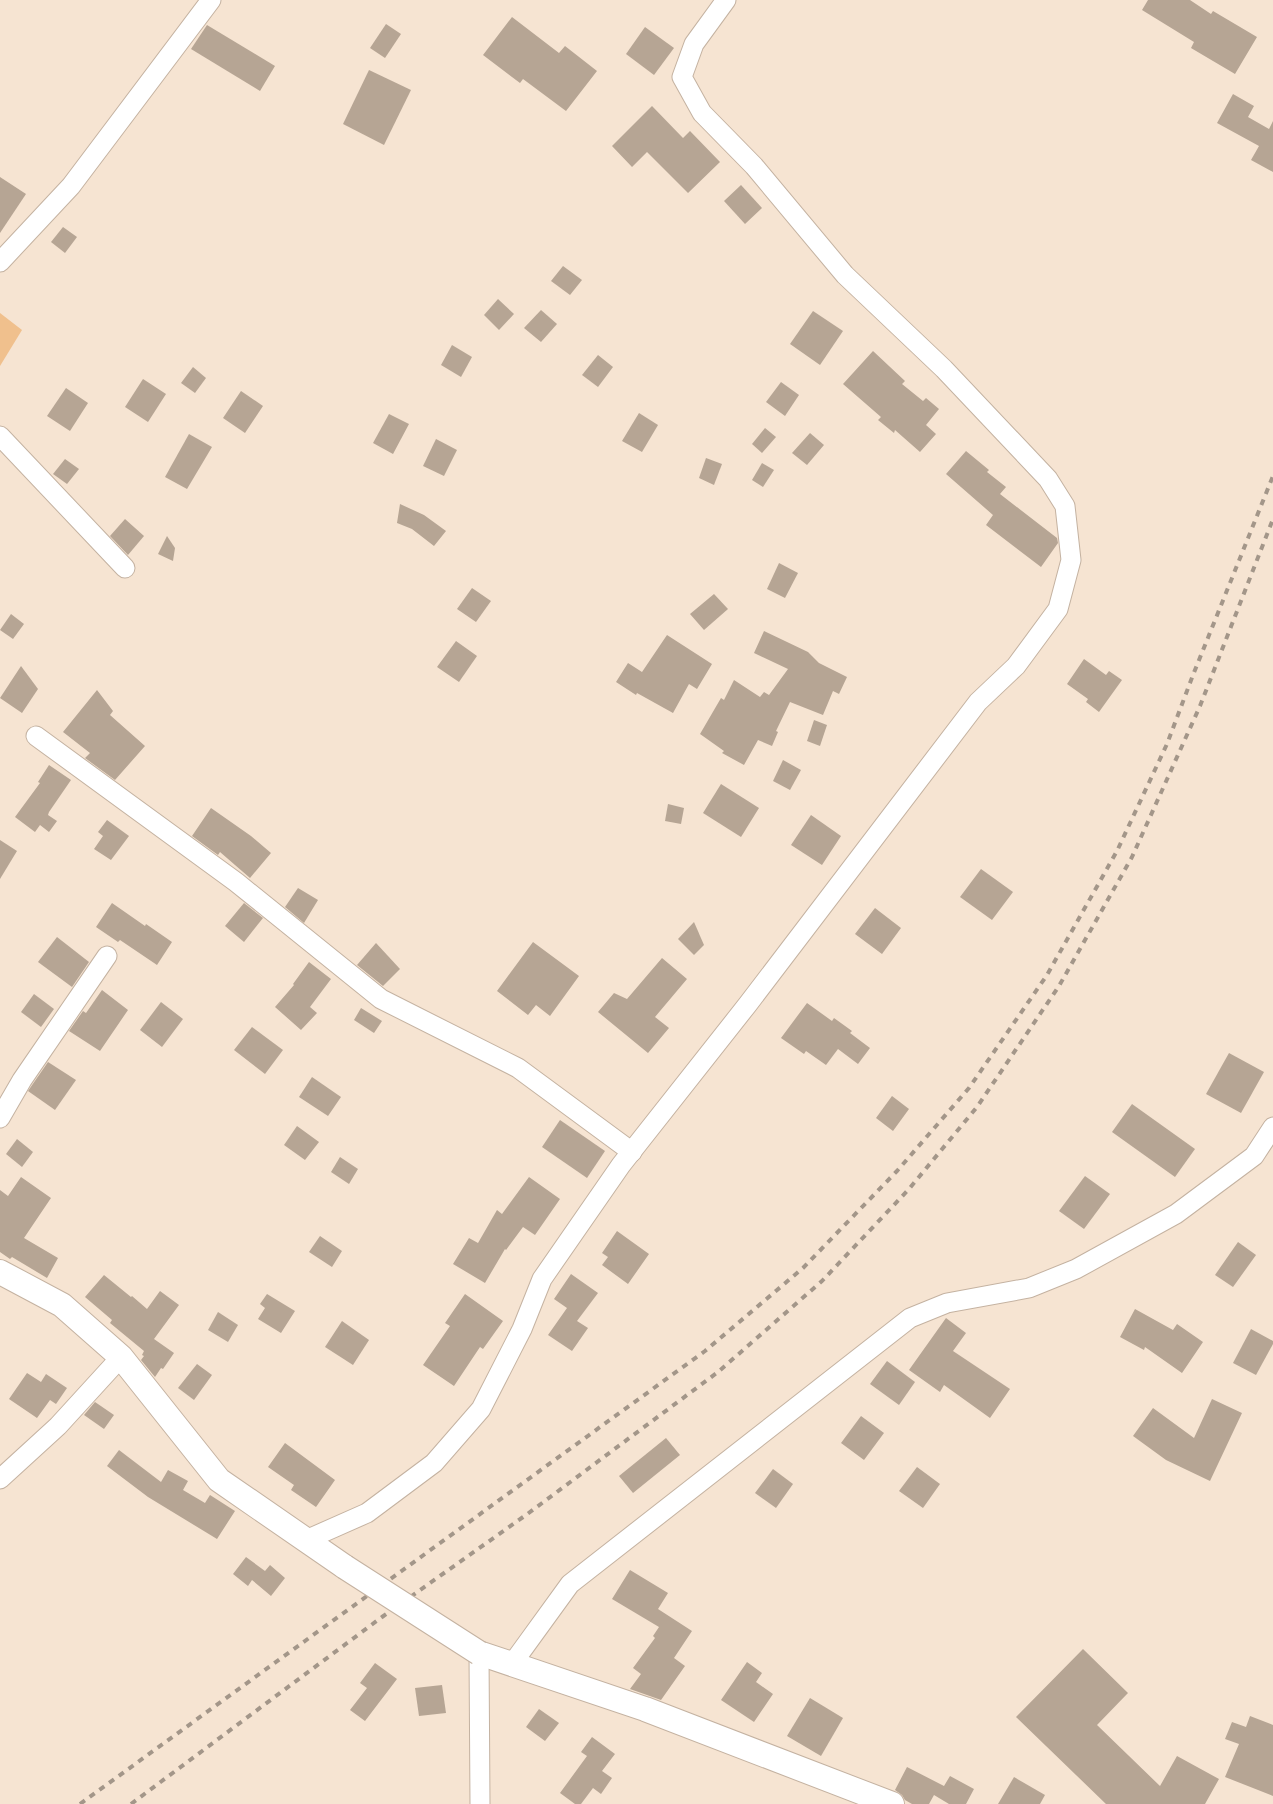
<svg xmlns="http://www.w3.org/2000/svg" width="1273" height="1804" viewBox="0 0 1273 1804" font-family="'DM Sans',sans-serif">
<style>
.green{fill:#f0c08d}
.building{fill:#b6a594}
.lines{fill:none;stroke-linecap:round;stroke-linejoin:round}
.minor-casing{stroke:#c4b2a1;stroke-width:21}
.major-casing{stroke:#c4b2a1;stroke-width:26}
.minor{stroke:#fff;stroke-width:19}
.major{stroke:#fff;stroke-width:24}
.rail{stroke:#a39689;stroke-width:4;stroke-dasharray:6 6;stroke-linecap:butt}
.major-bridge-casing{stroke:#c4b2a1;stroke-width:26;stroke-linecap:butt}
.major-bridge{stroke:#fff;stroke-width:24}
</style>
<rect width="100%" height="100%" fill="#f6e4d2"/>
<path class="green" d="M0,313L22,330L0,366Z"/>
<g class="building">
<path d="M1148,0H1190L1211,14L1213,11L1257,37L1235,74L1191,48L1194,42L1142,10Z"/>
<path d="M512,17L559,53L565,46L597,71L566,111L523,79L520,83L483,55Z"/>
<path d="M386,24L401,34L385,58L370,48Z"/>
<path d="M207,25L275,66L260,91L191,49Z"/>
<path d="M645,27L674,48L654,75L626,54Z"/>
<path d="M369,70L411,90L384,145L343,124Z"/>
<path d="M1233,94L1254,106L1248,117L1269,129L1273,121V172L1251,160L1259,146L1217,123Z"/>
<path d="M652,106L683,138L690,131L720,162L688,193L647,152L632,167L612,146Z"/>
<path d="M0,177L26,194L0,233Z"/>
<path d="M741,185L762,208L745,224L724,201Z"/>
<path d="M63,227L77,237L65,253L51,242Z"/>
<path d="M563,266L582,280L570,295L551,281Z"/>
<path d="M498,299L514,314L499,330L484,315Z"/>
<path d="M541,310L557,324L541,342L524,328Z"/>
<path d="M813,311L843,331L820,365L790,344Z"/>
<path d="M452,345L472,357L461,377L441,365Z"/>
<path d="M873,351L905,381L902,384L923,401L926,398L939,409L926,425L936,434L920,452L895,430L894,433L878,420L881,417L843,384Z"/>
<path d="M598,355L613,367L598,387L582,375Z"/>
<path d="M193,367L206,378L195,393L181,383Z"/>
<path d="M143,379L166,394L148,422L125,407Z"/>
<path d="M781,382L799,395L785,416L766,402Z"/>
<path d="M66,388L88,403L70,431L47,416Z"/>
<path d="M241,391L263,406L245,433L223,418Z"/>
<path d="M639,413L658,425L642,452L622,441Z"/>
<path d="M389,414L409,424L393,454L373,443Z"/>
<path d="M765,428L776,437L762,453L752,444Z"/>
<path d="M810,433L824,445L807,465L792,453Z"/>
<path d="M189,434L212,447L187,489L165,477Z"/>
<path d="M436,439L457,450L444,476L423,466Z"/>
<path d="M966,451L989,470L987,472L1006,487L1000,494L1057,538L1058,543L1041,567L986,525L993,515L946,474Z"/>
<path d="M706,458L722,464L714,485L699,478Z"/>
<path d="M65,459L79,469L67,484L53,474Z"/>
<path d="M762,463L774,470L763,487L752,480Z"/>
<path d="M400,504L424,515L446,531L434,546L412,529L397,523Z"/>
<path d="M125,519L144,536L128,555L110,536Z"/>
<path d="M167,536L175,548L173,561L158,554Z"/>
<path d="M779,563L798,573L785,598L767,589Z"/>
<path d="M472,588L491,601L476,622L457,609Z"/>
<path d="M714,594L728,609L704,630L690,614Z"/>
<path d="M11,614L24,624L13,639L0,630Z"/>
<path d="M764,631L808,652L819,663L847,677L839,694L833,691L823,715L790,702L776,731L778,732L772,746L758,740L744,765L722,753L724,751L700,734L721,698L724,700L734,680L760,697L764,692L769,695L788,669L754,653Z"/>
<path d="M667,635L712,664L697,689L689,684L673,713L637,693L636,695L616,682L628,663L642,672Z"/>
<path d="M456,641L477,656L459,682L437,667Z"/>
<path d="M1084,659L1106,675L1109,671L1122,680L1099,712L1086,702L1088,699L1067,684Z"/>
<path d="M21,666L38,689L22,713L0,698Z"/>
<path d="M97,690L113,711L110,715L145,746L115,780L85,758L90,753L63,732Z"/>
<path d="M814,720L827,725L820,746L807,741Z"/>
<path d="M783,760L801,770L790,790L773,781Z"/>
<path d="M49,765L71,780L49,812L48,815L57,821L49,832L40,825L35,832L15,817L40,783L38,782Z"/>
<path d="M721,784L759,808L741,837L703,813Z"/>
<path d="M668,804L684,808L681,824L665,821Z"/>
<path d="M211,808L251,836L271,853L250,878L220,852L218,855L192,836Z"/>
<path d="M811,815L841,836L822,865L791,845Z"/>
<path d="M107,820L129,836L111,860L94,849L103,836L98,832Z"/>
<path d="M0,840L17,851L0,879Z"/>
<path d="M981,869L1013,892L992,920L960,897Z"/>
<path d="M298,888L318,900L304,923L285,907Z"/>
<path d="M112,903L145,926L146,924L172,942L157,965L120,940L118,942L96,927Z"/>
<path d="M244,903L263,918L244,942L225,926Z"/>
<path d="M875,908L901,928L882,954L855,934Z"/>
<path d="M694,922L704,945L694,955L678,939Z"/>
<path d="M57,937L89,962L72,987L38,962Z"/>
<path d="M533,942L579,976L550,1016L536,1005L528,1015L497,991Z"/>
<path d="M376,943L400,969L383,986L357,965Z"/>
<path d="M662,958L687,979L655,1017L669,1028L648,1053L598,1012L614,993L627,999Z"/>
<path d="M309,962L331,979L310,1007L317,1013L301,1030L275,1007L294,985L293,984Z"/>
<path d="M102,990L128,1010L100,1051L69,1031L83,1011L86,1013Z"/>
<path d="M34,994L54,1009L41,1027L21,1012Z"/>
<path d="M161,1002L183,1019L162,1047L140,1030Z"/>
<path d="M807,1003L832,1021L834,1018L852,1031L850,1033L870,1048L858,1064L838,1049L826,1065L806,1051L804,1054L781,1038Z"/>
<path d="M361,1008L382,1021L374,1033L354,1020Z"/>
<path d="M252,1027L283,1050L265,1074L234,1050Z"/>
<path d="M1229,1053L1264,1072L1241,1113L1206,1094Z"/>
<path d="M48,1062L76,1080L55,1110L28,1091Z"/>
<path d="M312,1077L341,1097L328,1116L299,1097Z"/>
<path d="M892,1096L909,1109L893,1131L876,1118Z"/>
<path d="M1132,1104L1195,1149L1175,1177L1112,1132Z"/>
<path d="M560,1120L605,1151L587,1178L542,1147Z"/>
<path d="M297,1126L319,1142L305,1160L284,1145Z"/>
<path d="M17,1139L33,1152L22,1167L6,1154Z"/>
<path d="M340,1157L358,1169L349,1184L331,1172Z"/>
<path d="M1085,1176L1110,1194L1084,1229L1059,1211Z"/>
<path d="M21,1177L51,1198L24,1238L58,1258L47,1278L12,1257L10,1259L0,1252V1190L8,1196Z"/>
<path d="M529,1177L560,1199L535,1235L523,1227L506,1250L505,1249L485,1283L453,1264L469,1238L478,1243L497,1210L502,1214Z"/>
<path d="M617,1231L649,1254L628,1284L602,1265L608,1257L602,1253Z"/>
<path d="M320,1236L342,1251L332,1267L309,1252Z"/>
<path d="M1238,1242L1256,1255L1233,1287L1215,1275Z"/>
<path d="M571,1274L598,1293L577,1321L588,1328L572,1351L548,1335L567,1308L554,1299Z"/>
<path d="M104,1275L131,1297L132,1296L147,1309L160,1291L179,1305L154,1339L174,1353L163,1369L161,1368L155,1377L141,1360L144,1356L142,1355L144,1351L110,1323L112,1320L85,1297Z"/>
<path d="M267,1294L295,1311L281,1333L258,1319L265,1308L260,1304Z"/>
<path d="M465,1294L503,1321L483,1349L480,1347L454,1386L423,1365L450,1326L445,1323Z"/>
<path d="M1135,1309L1173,1330L1177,1324L1203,1342L1182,1373L1145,1347L1144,1350L1120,1337Z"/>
<path d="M218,1312L238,1325L228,1342L208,1330Z"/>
<path d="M946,1318L966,1333L953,1351L1010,1389L990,1418L944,1385L940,1392L909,1370Z"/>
<path d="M342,1321L369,1340L353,1365L325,1347Z"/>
<path d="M1251,1329L1273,1341V1344L1256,1375L1233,1363Z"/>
<path d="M887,1361L915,1382L899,1405L870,1384Z"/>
<path d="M197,1364L212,1375L194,1400L178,1388Z"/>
<path d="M27,1373L41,1382L46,1374L67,1388L56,1404L50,1400L37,1418L9,1399Z"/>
<path d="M1212,1399L1242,1413L1210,1481L1166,1460L1133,1436L1153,1408L1194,1438Z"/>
<path d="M95,1402L114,1415L104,1429L84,1415Z"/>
<path d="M861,1416L884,1433L864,1460L841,1443Z"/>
<path d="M666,1438L680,1455L633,1493L619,1476Z"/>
<path d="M285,1443L335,1480L316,1507L291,1490L294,1485L268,1467Z"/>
<path d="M119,1450L161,1482L168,1470L188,1481L183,1490L205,1503L210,1495L235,1511L217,1539L148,1497L107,1466Z"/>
<path d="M917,1467L940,1484L923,1508L899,1491Z"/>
<path d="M773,1469L793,1484L776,1508L755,1493Z"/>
<path d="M246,1557L265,1571L270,1565L285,1578L271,1596L252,1580L248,1586L233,1574Z"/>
<path d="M630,1570L668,1593L658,1609L692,1631L674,1658L685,1666L661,1700L630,1689L641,1674L633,1668L655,1638L653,1636L659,1627L612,1599Z"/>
<path d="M1083,1649L1128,1693L1097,1725L1160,1786L1177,1756L1219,1779L1205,1804H1106L1016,1717Z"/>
<path d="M747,1662L762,1673L756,1682L773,1694L754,1722L721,1700Z"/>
<path d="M375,1663L397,1679L365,1721L350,1710L367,1688L360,1683Z"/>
<path d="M442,1685L446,1713L419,1716L415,1688Z"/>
<path d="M810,1698L843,1718L821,1756L787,1736Z"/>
<path d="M539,1709L559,1723L545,1741L526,1727Z"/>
<path d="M1250,1716L1273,1725V1796L1225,1777L1239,1744L1225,1739L1232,1722L1246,1727Z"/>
<path d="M592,1737L615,1754L602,1771L612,1778L601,1794L593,1788L581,1804H575L560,1793L587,1756L581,1752Z"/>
<path d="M907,1767L944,1786L950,1776L974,1789L966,1804H949L934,1795L929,1804H912L905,1800L902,1795L895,1790Z"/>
<path d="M1014,1777L1045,1795L1040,1804H998Z"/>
</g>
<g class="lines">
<defs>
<g id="minor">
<path d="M0,262L71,186L211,0"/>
<path d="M0,436L125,568"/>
<path d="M36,736L236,882L381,999L518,1068L632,1152"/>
<path d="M0,1118L22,1080L107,956"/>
<path d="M0,1479L58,1426L121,1357"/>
<path d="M306,1540L367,1513L434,1463L481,1409L522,1329L542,1279L621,1165L748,1004L978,702L1016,666L1058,609L1071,560L1065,506L1048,479L944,369L845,275L754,166L702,113L682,77L694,44L726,0"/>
<path d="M479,1653L480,1804"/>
<path d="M512,1664L570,1584L910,1318L947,1303L1029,1288L1076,1269L1176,1214L1254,1156L1273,1127"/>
</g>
<g id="major">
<path d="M0,1272L62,1305L121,1357L219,1480L345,1567"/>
<path d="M479,1653L645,1709L892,1804"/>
</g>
</defs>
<use href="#minor" class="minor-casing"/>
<use href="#major" class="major-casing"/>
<use href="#minor" class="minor"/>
<use href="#major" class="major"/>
<g class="rail">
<path d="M80,1804L705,1351L803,1268L897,1171L969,1088L1047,975L1117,851L1167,744L1193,675L1273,476"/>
<path d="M131,1804L382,1617L526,1515L718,1372L822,1281L909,1189L977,1107L1059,986L1132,857L1200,706L1273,519"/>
</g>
<defs>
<path id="major-bridge" d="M345,1567L479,1653"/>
</defs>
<use href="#major-bridge" class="major-bridge-casing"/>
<use href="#major-bridge" class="major-bridge"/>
</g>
</svg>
